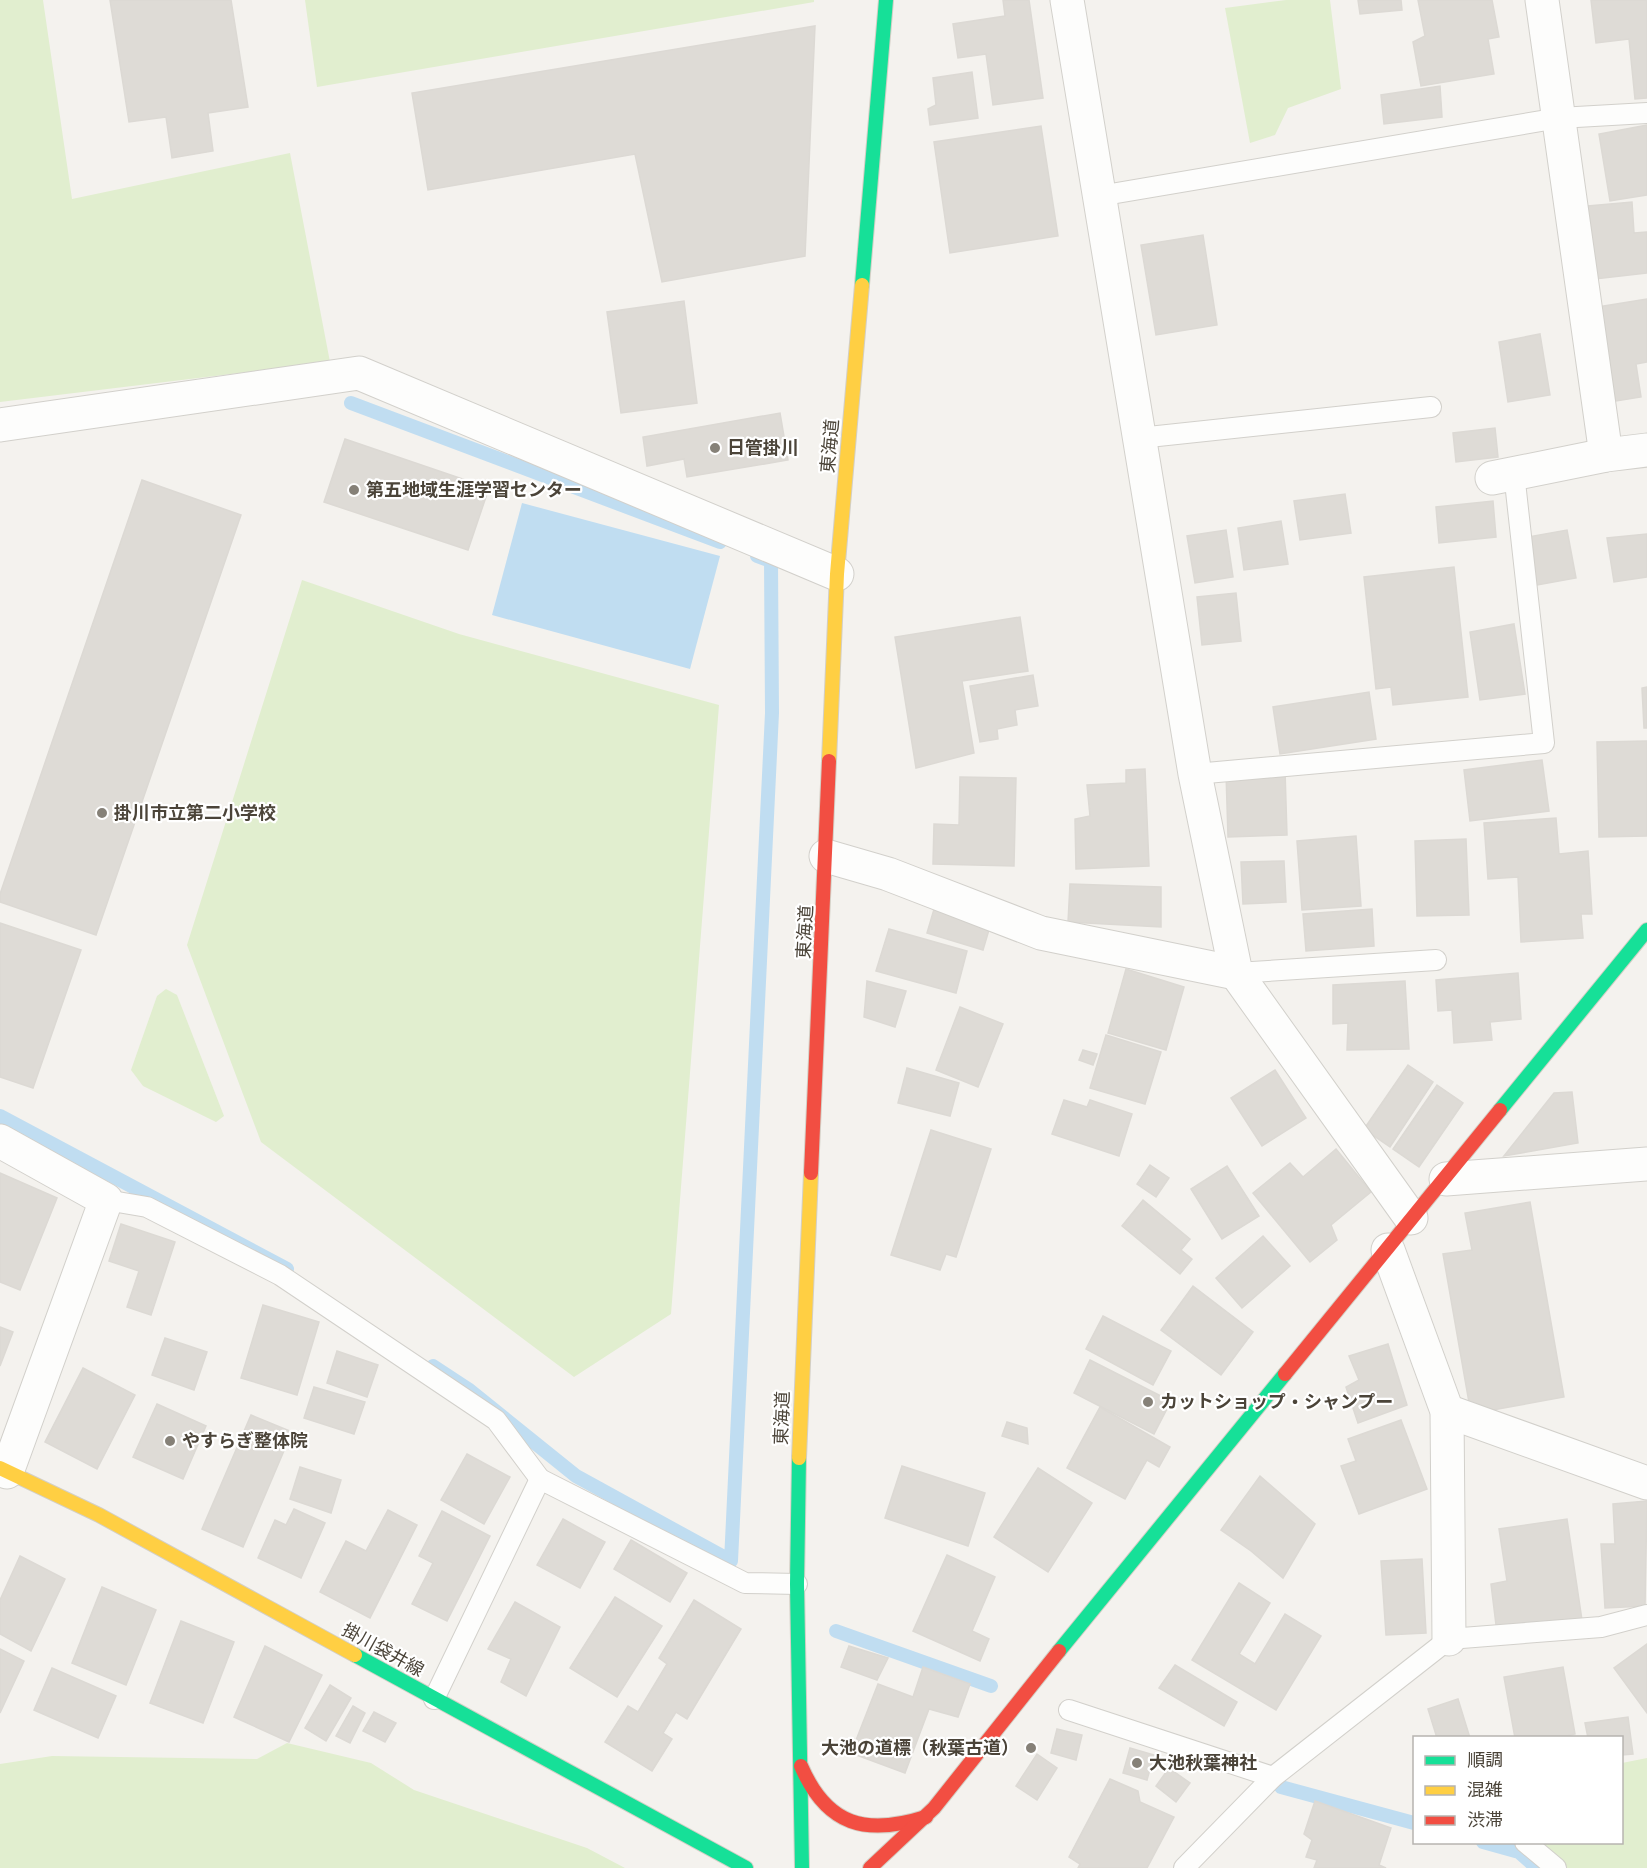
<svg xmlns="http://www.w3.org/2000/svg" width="1647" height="1868" viewBox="0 0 1647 1868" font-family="Karla,'Noto Sans JP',sans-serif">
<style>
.grass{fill:#e1eecf}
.water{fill:#c0ddf1}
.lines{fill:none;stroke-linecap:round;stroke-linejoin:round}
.stream{stroke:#c0ddf1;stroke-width:14}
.building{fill:#dedbd6;stroke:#dcd9d4;stroke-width:1.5}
.lane-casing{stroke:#d2d0cb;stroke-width:22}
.street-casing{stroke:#d2d0cb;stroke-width:35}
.fast-casing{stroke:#d3cfc5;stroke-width:16}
.slow-casing{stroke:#d3cfc5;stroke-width:16}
.jam-casing{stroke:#d3cfc5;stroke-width:16}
.lane{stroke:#fdfdfc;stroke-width:20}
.street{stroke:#fdfdfc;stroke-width:33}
.fast{stroke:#16e098;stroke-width:14}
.slow{stroke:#ffcf43;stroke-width:14}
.jam{stroke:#f24e42;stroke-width:14}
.poi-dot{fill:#868178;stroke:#fff;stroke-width:2}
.labels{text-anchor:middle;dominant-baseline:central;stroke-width:4.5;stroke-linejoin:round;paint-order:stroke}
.street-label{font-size:18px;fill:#4b4439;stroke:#fff}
.poi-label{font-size:18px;font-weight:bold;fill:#4b4439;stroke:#fff;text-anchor:start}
</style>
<rect width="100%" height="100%" fill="#f4f2ee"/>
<g class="grass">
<path d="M0,0H43L72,199L290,153L330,362L0,402Z"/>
<path d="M305,0H814V2L317,87Z"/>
<path d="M1286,0H1330L1341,89L1288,108L1275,135L1250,143L1225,8Z"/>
<path d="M302,580L459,634L719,705L671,1314L574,1377L261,1142L187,945Z"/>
<path d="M166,989L177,995L224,1116L216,1122L143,1086L131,1070L157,996Z"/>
<path d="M287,1743L371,1763L414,1790L587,1848L625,1868H0V1764L52,1756L257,1759Z"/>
<path d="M1647,1758V1868H1556L1525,1843L1622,1842V1763Z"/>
</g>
<path class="water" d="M522,503L720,556L690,669L492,615Z"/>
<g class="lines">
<g class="stream">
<path d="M351,403L720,542"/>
<path d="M0,1116L287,1269"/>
<path d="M433,1366L468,1389L576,1476L731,1561L772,713L771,561L757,556"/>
<path d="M836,1631L991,1686"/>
<path d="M1281,1787L1414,1823"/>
<path d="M1483,1842L1519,1852L1537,1868"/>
</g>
</g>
<g class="building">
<path d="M110,0H231L248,107L208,113L213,151L172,158L166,117L129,122Z"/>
<path d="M1003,0H1029L1043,98L993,105L986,54L958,58L953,24L1005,16Z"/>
<path d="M1358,0H1401L1402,10L1360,14Z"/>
<path d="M1418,0H1492L1499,37L1488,39L1494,74L1421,86L1413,42L1425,36Z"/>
<path d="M1591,0H1647V98L1635,99L1629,39L1596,43Z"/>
<path d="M815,26L805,256L662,282L635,154L428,190L412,93Z"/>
<path d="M972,72L978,118L930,125L928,109L936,105L933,78Z"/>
<path d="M1440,86L1442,117L1384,124L1381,95Z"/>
<path d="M1647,125V195L1610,201L1599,134Z"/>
<path d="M1041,126L1058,236L950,253L934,142Z"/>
<path d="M1632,202L1634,233L1647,232V273L1595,279L1588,206Z"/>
<path d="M1203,235L1217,325L1156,335L1141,245Z"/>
<path d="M1647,299V362L1636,364L1641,397L1604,403L1598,307Z"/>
<path d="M684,301L697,403L621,413L607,312Z"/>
<path d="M1540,334L1550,395L1508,402L1499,342Z"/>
<path d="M780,413L788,460L687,477L684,459L647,466L643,437Z"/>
<path d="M1495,428L1498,457L1456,462L1453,433Z"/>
<path d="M345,439L489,488L468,550L324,502Z"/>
<path d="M142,480L241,515L96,935L0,902V894Z"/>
<path d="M1345,494L1351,533L1300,540L1294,501Z"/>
<path d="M1493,501L1496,537L1439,543L1436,507Z"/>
<path d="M1281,521L1288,564L1244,570L1238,528Z"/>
<path d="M1226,530L1233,577L1195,583L1187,536Z"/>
<path d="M1567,530L1576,578L1532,586L1523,538Z"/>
<path d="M1647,534V577L1614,582L1607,538Z"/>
<path d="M1454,567L1468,697L1393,705L1391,687L1376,689L1364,577Z"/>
<path d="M1236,593L1241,641L1202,645L1197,597Z"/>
<path d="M1020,617L1028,671L962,681L974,753L916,768L895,637Z"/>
<path d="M1514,624L1525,694L1480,700L1470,632Z"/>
<path d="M1033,675L1038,706L1015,710L1017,725L997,729L998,739L980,742L970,686Z"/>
<path d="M1647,687V728H1644L1642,688Z"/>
<path d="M1369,692L1376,739L1280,754L1273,707Z"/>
<path d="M1647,741V836L1599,837L1597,742Z"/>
<path d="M1542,760L1549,811L1470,821L1464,770Z"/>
<path d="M1145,769L1149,866L1076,869L1075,819L1090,816L1087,785L1126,783V770Z"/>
<path d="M1285,770L1287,835L1228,837L1226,773Z"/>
<path d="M960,777L1016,778L1014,866L933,864L934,824L959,825Z"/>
<path d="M1556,818L1559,854L1588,851L1592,914H1581L1583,938L1521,942L1518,877L1488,879L1484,823Z"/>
<path d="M1356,836L1361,906L1302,910L1297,841Z"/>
<path d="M1466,839L1469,915L1417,916L1415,841Z"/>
<path d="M1284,861L1286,902L1243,904L1241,862Z"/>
<path d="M1070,884L1161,887V927L1068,922Z"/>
<path d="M935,906L991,923L983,950L927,933Z"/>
<path d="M1372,909L1374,946L1306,951L1303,914Z"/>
<path d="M0,923L81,950L33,1088L0,1077Z"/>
<path d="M889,929L967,951L956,993L876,971Z"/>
<path d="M1126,969L1184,987L1166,1050L1108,1033Z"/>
<path d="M1518,973L1521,1019L1490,1022L1492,1040L1454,1043L1452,1010L1438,1011L1436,980Z"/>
<path d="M867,981L906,991L895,1027L864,1017Z"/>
<path d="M1405,981L1409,1049L1347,1050L1348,1023L1333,1024V985Z"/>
<path d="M960,1007L1003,1024L978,1087L936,1070Z"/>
<path d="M1106,1035L1161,1052L1145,1104L1090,1088Z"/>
<path d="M1083,1050L1097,1054L1093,1065L1079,1060Z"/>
<path d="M1408,1065L1433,1082L1390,1147L1364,1129Z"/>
<path d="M907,1068L959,1083L950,1116L898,1103Z"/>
<path d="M1275,1070L1306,1118L1262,1146L1231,1098Z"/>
<path d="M1437,1085L1463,1103L1419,1167L1393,1149Z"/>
<path d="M1572,1092L1578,1143L1504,1156L1554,1093Z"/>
<path d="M1064,1100L1087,1107L1090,1100L1132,1114L1119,1156L1052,1134Z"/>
<path d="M931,1130L991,1149L956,1257L946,1254L940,1270L891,1255Z"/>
<path d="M1336,1149L1371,1192L1331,1225L1337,1240L1310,1262L1253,1193L1290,1163L1303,1177Z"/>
<path d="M1150,1165L1169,1178L1156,1197L1137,1184Z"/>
<path d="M1227,1166L1259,1216L1222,1239L1191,1189Z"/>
<path d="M0,1173L57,1198L20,1290L0,1282Z"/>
<path d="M1143,1200L1190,1239L1181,1250L1192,1259L1180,1274L1122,1226Z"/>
<path d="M1530,1202L1564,1397L1471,1414L1443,1254L1472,1250L1465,1213Z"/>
<path d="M121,1224L175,1242L151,1315L127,1307L139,1271L109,1261Z"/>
<path d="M1263,1236L1290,1266L1242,1308L1216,1278Z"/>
<path d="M1193,1286L1253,1332L1221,1375L1161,1330Z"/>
<path d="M263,1305L319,1322L297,1395L241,1378Z"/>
<path d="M1103,1316L1171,1351L1153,1385L1086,1349Z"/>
<path d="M0,1327L13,1332L0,1366Z"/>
<path d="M165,1338L207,1352L194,1390L152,1375Z"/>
<path d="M1388,1344L1407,1405L1358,1423L1346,1387L1359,1380L1349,1356Z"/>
<path d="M337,1351L378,1365L367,1397L327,1383Z"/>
<path d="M1090,1360L1171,1401L1154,1434L1074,1393Z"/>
<path d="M83,1368L135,1395L97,1469L45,1442Z"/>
<path d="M314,1387L365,1402L354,1434L304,1418Z"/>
<path d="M157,1404L206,1426L183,1479L133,1457Z"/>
<path d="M1100,1407L1170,1447L1159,1467L1147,1460L1125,1499L1067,1468Z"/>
<path d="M251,1415L292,1432L243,1547L202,1529Z"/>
<path d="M1401,1420L1427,1489L1359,1514L1341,1466L1356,1461L1348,1439Z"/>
<path d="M1007,1422L1027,1428L1028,1444L1002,1436Z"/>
<path d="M467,1454L510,1477L484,1524L441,1500Z"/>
<path d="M902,1466L985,1493L968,1546L885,1518Z"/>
<path d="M300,1467L341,1480L331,1513L290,1499Z"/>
<path d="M1038,1468L1092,1503L1048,1572L994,1537Z"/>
<path d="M1260,1476L1315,1524L1283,1578L1251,1551L1221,1530Z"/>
<path d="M1647,1501L1645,1606L1605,1608L1601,1544H1615L1613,1504Z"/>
<path d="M294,1509L325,1523L301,1578L258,1558L275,1520L286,1525Z"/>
<path d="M388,1510L417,1525L370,1618L320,1592L346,1541L366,1551Z"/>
<path d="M442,1511L490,1536L447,1621L412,1604L433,1563L419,1556Z"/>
<path d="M563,1519L605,1542L580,1588L537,1565Z"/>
<path d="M1567,1519L1582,1620L1497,1633L1491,1584L1507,1581L1499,1529Z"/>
<path d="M631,1540L687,1573L670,1602L614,1569Z"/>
<path d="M947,1555L995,1577L972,1631L989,1639L980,1661L913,1631Z"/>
<path d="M20,1556L65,1579L31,1651L0,1634V1600Z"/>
<path d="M1422,1559L1426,1633L1386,1635L1381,1561Z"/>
<path d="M1239,1583L1270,1603L1239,1654L1255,1664L1285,1614L1321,1636L1276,1710L1192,1660Z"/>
<path d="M102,1587L156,1610L126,1685L72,1663Z"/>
<path d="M615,1597L662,1626L617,1697L570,1668Z"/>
<path d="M694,1600L741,1629L687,1719L676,1712L663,1733L672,1739L652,1771L605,1742L628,1706L638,1712L667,1664L659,1658Z"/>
<path d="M515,1602L560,1627L526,1696L501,1682L511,1659L488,1649Z"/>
<path d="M181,1621L234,1642L203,1723L150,1703Z"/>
<path d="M1647,1644V1713L1614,1668Z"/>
<path d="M265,1646L322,1675L289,1742L234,1717Z"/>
<path d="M849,1646L888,1658L877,1680L841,1667Z"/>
<path d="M0,1649L24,1661L0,1713Z"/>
<path d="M1175,1665L1237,1702L1224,1726L1159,1688Z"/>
<path d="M923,1667L970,1684L958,1717L929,1709L905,1773L851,1753L878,1684L913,1697Z"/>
<path d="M1563,1667L1575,1734L1557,1738H1515L1504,1677Z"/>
<path d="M52,1668L116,1696L98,1738L34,1710Z"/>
<path d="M330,1685L351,1698L326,1741L305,1728Z"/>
<path d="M1458,1699L1470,1738H1437L1428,1709Z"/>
<path d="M353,1706L365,1713L350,1743L336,1736Z"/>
<path d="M374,1712L396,1723L385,1742L363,1731Z"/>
<path d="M1628,1717L1633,1754L1622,1755V1738H1588L1585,1723Z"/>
<path d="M1057,1729L1082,1735L1076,1760L1051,1753Z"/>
<path d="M1130,1748L1154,1755L1147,1780L1123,1773Z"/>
<path d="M1037,1754L1057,1768L1037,1800L1016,1786Z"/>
<path d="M1169,1768L1190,1783L1176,1802L1156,1786Z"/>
<path d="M1110,1779L1138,1791L1140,1802L1174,1817L1147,1868H1078L1080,1864L1069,1857Z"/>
<path d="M1315,1801L1391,1828L1379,1865L1386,1868H1314L1317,1860L1306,1857L1312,1840L1304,1834Z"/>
</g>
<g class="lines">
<defs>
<g id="lane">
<path d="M1099,196L1559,118L1647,113"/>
<path d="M1139,438L1431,407"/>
<path d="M1195,774L1544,743L1514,473"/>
<path d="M1236,973L1436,960"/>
<path d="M106,1200L147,1207L280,1275L496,1420L540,1479"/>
<path d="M434,1699L540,1479L745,1583L797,1584"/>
<path d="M1069,1710L1273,1777"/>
<path d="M1525,1842L1556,1868"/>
<path d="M1184,1868L1273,1777L1449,1639L1601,1627L1647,1615"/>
</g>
<g id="street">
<path d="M1067,0L1195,774L1236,973L1411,1218"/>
<path d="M1542,0L1606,455"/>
<path d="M0,425L359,373L837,574"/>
<path d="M1492,478L1606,455L1647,450"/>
<path d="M826,856L888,874L1041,933L1236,973"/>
<path d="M0,1141L106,1200L7,1472"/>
<path d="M1446,1179L1647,1164"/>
<path d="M1388,1250L1447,1411L1449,1639"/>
<path d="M1447,1411L1647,1483"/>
</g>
<g id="fast">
<path d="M862,285L886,0"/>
<path d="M1500,1110L1647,930"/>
<path d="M799,1458L797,1584L802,1868"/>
<path d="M1059,1651L1285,1374"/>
<path d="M355,1655L746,1868"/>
</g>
<g id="slow">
<path d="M829,761L837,574L862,285"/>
<path d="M799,1458L811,1173"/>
<path d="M0,1468L99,1515L355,1655"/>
</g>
<g id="jam">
<path d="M811,1173L829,761"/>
<path d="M1285,1374L1500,1110"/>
<path d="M801,1766C827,1826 866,1836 926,1817"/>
<path d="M870,1868L934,1808L1059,1651"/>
</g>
</defs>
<use href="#lane" class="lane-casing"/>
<use href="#street" class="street-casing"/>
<use href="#fast" class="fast-casing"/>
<use href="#slow" class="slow-casing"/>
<use href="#jam" class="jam-casing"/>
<use href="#lane" class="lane"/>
<use href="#street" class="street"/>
<use href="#fast" class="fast"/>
<use href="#slow" class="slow"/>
<use href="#jam" class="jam"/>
</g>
<g class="poi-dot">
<circle cx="715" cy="448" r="6"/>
<circle cx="354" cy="490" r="6"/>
<circle cx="102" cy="813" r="6"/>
<circle cx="1148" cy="1402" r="6"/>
<circle cx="170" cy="1441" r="6"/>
<circle cx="1031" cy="1748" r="6"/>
<circle cx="1137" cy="1763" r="6"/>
</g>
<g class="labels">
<g class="street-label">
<text transform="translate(830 446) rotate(-85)">東海道</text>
<text transform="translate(805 932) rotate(-87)">東海道</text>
<text transform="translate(782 1418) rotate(-88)">東海道</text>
<text transform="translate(383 1650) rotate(29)">掛川袋井線</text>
</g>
<g class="poi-label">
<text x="727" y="448">日管掛川</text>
<text x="366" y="490">第五地域生涯学習センター</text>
<text x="114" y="813">掛川市立第二小学校</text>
<text x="1160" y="1402">カットショップ・シャンプー</text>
<text x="182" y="1441">やすらぎ整体院</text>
<text x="1019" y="1748" text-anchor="end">大池の道標（秋葉古道）</text>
<text x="1149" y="1763">大池秋葉神社</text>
</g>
</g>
<rect x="1413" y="1736" width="210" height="108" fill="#ffffff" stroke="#b7b4b0" stroke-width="1.5"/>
<rect x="1425" y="1756" width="30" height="9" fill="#16e098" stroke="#b7b4b0" stroke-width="1.5"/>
<text x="1467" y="1766" font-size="18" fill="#4b4439">順調</text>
<rect x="1425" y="1786" width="30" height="9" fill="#ffcf43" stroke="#b7b4b0" stroke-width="1.5"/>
<text x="1467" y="1796" font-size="18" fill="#4b4439">混雑</text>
<rect x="1425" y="1816" width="30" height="9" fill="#f24e42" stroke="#b7b4b0" stroke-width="1.5"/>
<text x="1467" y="1826" font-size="18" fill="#4b4439">渋滞</text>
</svg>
